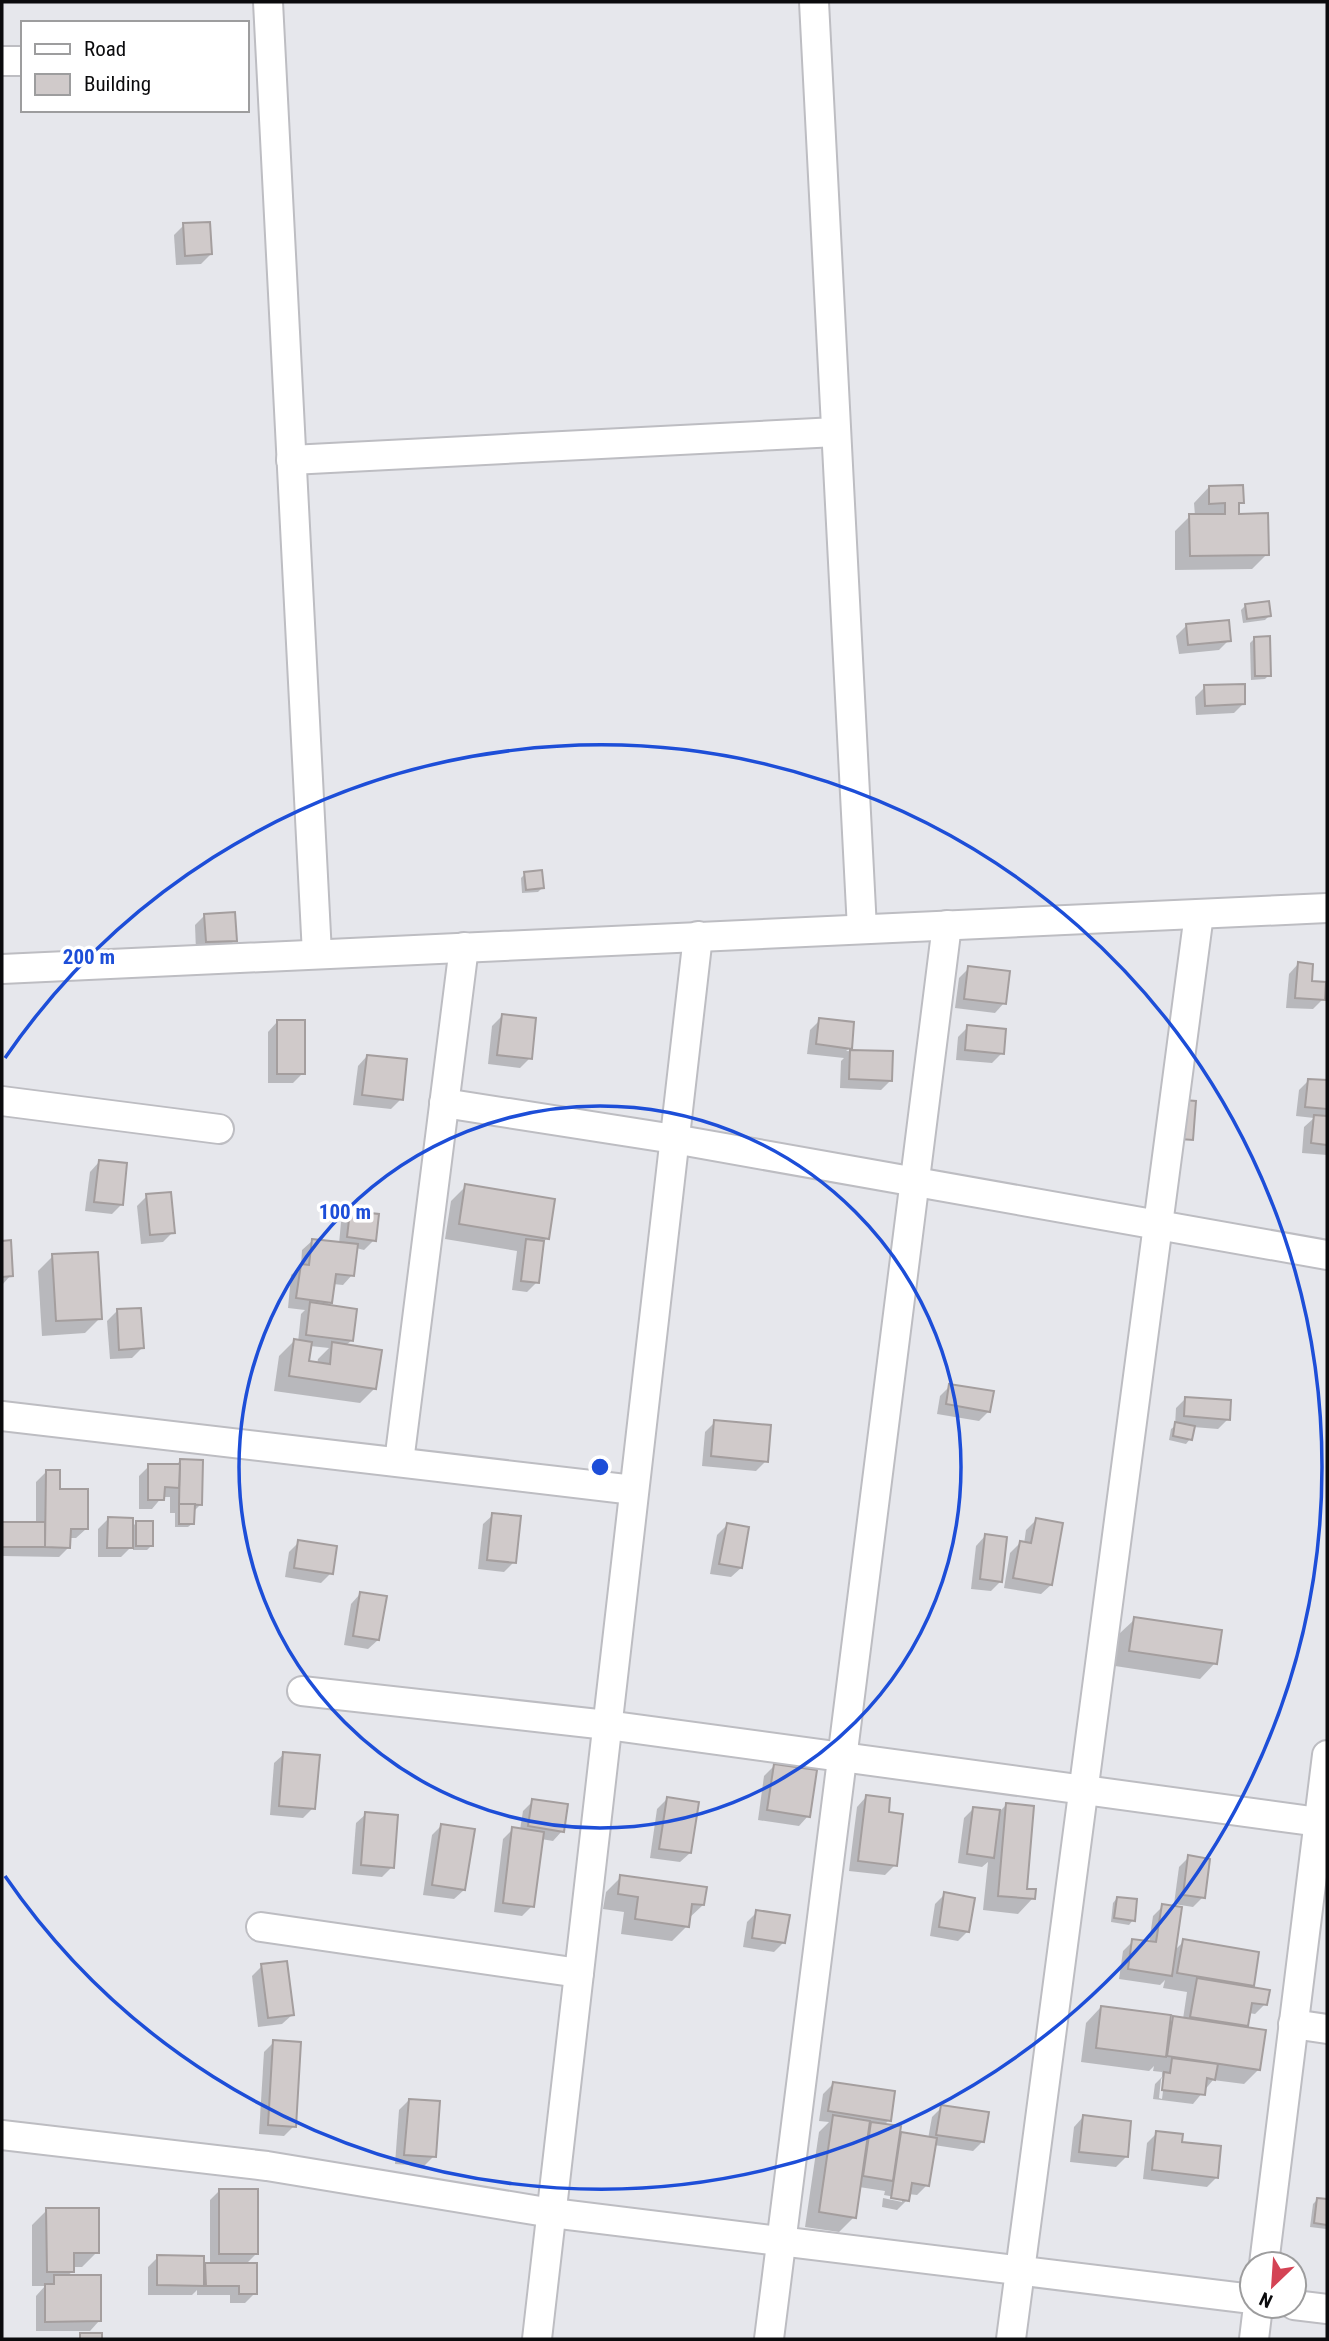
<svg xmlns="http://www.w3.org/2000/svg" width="1329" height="2341" viewBox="0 0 1329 2341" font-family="'Roboto Condensed',sans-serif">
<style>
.shadow{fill:#0003;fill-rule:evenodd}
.building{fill:#d0caca;stroke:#a49e9e;stroke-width:2}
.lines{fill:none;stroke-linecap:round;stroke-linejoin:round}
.street-casing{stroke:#bdbdc2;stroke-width:32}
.street{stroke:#fff;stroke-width:28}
.ring{fill:none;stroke:#1d4ed8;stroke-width:3.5}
.centre{fill:#1d4ed8;stroke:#fff;stroke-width:3.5}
.ring-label{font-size:21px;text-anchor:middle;font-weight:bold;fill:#1d4ed8;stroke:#fff;stroke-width:7;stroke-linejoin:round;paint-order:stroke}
</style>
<rect width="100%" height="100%" fill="#e6e7ec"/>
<g class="shadow">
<path d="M184,225L211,254L201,264L176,265L174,235Z"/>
<path d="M1209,487L1242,502L1237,507V515L1267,554L1252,569L1175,570V531L1190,516H1195L1194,503Z"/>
<path d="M1246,605L1269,616L1265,620L1243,623L1241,610Z"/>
<path d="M1186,626L1229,640L1219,650L1179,654L1176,636Z"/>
<path d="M1254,639L1269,675L1265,679L1251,680L1250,643Z"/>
<path d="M1205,687L1244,703L1234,713L1196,715L1195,697Z"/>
<path d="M525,874L543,887L538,892L522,893L521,878Z"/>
<path d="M205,915L235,940L225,950L196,951L195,925Z"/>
<path d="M1298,964L1323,999L1313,1009L1286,1008L1289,974Z"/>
<path d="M969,968L1004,1003L995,1013L955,1008L959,978Z"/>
<path d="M502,1016L530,1058L520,1068L488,1064L492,1026Z"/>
<path d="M820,1020L850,1048L846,1051L892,1053L891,1080L881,1090L840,1088L841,1061L844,1058L807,1054L810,1030Z"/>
<path d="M277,1022L303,1073L293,1083H268V1032Z"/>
<path d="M968,1027L1002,1053L992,1063L956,1060L958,1037Z"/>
<path d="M367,1056L401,1099L391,1109L353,1105L358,1066Z"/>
<path d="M1309,1080L1327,1082V1155L1302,1153L1304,1127L1314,1118L1296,1116L1299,1090Z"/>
<path d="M99,1162L122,1204L112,1214L85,1211L90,1172Z"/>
<path d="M466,1186L547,1238L542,1244L537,1282L527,1292L512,1290L517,1251L445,1239L451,1201Z"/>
<path d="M147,1196L173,1232L163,1242L141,1244L137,1206Z"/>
<path d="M351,1212L374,1240L364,1250L356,1248L352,1275L343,1285L333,1284L330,1302L326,1306L352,1340L345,1346L375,1388L360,1403L274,1391L279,1356L294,1341L298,1342L301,1314L305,1310L288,1308L291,1275L301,1266L302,1250L312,1241L339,1244L341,1222ZM310,1346L329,1348L318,1359L317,1364L307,1362Z"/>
<path d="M2,1242H9L11,1275L2,1285Z"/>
<path d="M53,1256L100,1318L85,1333L42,1336L38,1271Z"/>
<path d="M117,1311L142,1348L132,1358L110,1359L107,1321Z"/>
<path d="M950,1386L989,1411L979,1421L937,1414L940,1396Z"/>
<path d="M1186,1398L1228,1419L1218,1429L1193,1427L1190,1439L1186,1444L1169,1440L1171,1429L1175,1426L1176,1408Z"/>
<path d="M715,1422L766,1461L756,1471L702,1466L705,1432Z"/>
<path d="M180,1461L201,1504L193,1512V1523L188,1527H175V1513H170V1497H162L152,1509H139V1476L149,1466H175Z"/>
<path d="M46,1472L86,1529L76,1538H69V1547L59,1557L2,1556V1524H36V1482Z"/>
<path d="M493,1515L514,1562L504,1572L478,1569L483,1524Z"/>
<path d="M108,1519L131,1528L137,1522L152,1545L147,1550H133V1545L121,1557H98V1529Z"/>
<path d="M1036,1520L1051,1585L1041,1594L1004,1588L1010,1553L1020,1543L1024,1544L1026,1530Z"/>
<path d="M727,1525L741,1568L731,1577L710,1574L717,1535Z"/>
<path d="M985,1536L1001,1581L991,1591L971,1589L976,1546Z"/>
<path d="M299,1542L331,1573L321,1583L285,1577L289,1552Z"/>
<path d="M360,1594L378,1640L368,1649L344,1645L351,1604Z"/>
<path d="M1135,1619L1215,1663L1200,1679L1115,1666L1119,1634Z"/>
<path d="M284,1754L313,1808L303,1818L270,1815L274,1763Z"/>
<path d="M774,1766L808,1816L799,1826L758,1820L764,1776Z"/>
<path d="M866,1797L887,1813L895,1865L885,1875L849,1871L857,1807Z"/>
<path d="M667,1799L690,1853L680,1862L650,1858L657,1809Z"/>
<path d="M533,1801L562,1831L553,1841L541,1839L532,1906L522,1916L494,1912L503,1839L513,1829L520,1830L523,1811Z"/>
<path d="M1006,1805L1025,1890L1033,1898L1018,1914L983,1910L988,1862L982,1867L958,1863L964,1818L974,1808L999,1812Z"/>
<path d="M366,1814L392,1867L382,1877L352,1874L356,1823Z"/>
<path d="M442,1825L464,1890L454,1899L423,1895L432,1835Z"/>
<path d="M1189,1857L1203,1897L1193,1907L1174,1904L1179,1867Z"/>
<path d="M621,1877L703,1905L688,1919L687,1926L672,1941L621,1934L624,1912L603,1909L606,1892Z"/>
<path d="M945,1894L968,1931L958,1941L930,1936L935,1904Z"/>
<path d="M1117,1898L1133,1920L1129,1925L1111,1922L1113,1903Z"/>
<path d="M1163,1906L1173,1952L1184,1941L1252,1985L1249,1988L1265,2004L1255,2014L1249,2013L1247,2025L1244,2028L1259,2069L1244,2084L1213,2080L1193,2104L1153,2099L1155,2084L1162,2077V2072L1153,2071L1154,2066L1149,2071L1081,2062L1086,2023L1101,2007L1168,2024L1174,2018L1183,2019L1187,1992L1163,1988L1165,1980L1160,1985L1119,1979L1123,1951L1133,1941L1149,1943L1153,1916ZM1165,2075L1162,2099L1159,2098L1161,2079Z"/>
<path d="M757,1912L784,1942L774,1952L743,1947L747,1922Z"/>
<path d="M262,1966L292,2015L282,2024L258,2027L252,1976Z"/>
<path d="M274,2042L294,2126L284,2136L259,2134L264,2052Z"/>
<path d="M833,2084L889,2120L884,2125L898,2133L928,2139L932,2117L942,2107L983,2141L973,2151L934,2145L927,2185L917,2195L908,2194L907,2200L897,2210L882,2207L883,2198L902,2202V2198L884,2195L885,2191L859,2187L854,2217L839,2232L805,2227L819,2132L829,2122L819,2121L823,2094Z"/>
<path d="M409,2100L434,2156L424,2166L395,2164L399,2110Z"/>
<path d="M1083,2117L1126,2157L1116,2167L1070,2162L1074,2127Z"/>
<path d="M1157,2133L1180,2144L1217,2177L1207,2187L1143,2179L1147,2143Z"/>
<path d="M220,2190L257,2253L245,2265L255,2293L245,2303H230V2295H197V2290L192,2295H148V2267L158,2257L202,2269L206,2265H210V2200Z"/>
<path d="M1317,2200L1327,2201L1326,2229L1310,2227L1313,2204Z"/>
<path d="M47,2210L97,2252L82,2267H73V2271L66,2277L99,2321L90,2331H36V2296L45,2286H32V2225Z"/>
</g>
<g class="building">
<path d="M210,222L212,254L185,256L183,223Z"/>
<path d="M1243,485L1244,503H1239V514L1268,513L1269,555L1190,556L1189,514H1225V503L1209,504V486Z"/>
<path d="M1269,601L1271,616L1247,619L1245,604Z"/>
<path d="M1229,620L1231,641L1188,645L1186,624Z"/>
<path d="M1270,636L1271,676H1255L1254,637Z"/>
<path d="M1245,684V704L1205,706L1204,685Z"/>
<path d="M542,870L544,888L526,890L524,872Z"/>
<path d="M235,912L237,941L206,942L204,914Z"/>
<path d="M1298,962L1313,964L1312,981L1326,982L1325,1000L1295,998Z"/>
<path d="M968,966L1010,971L1006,1004L964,999Z"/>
<path d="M502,1014L536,1018L532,1059L497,1055Z"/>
<path d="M819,1018L854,1022L852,1049L816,1044Z"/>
<rect x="277" y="1020" width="28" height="54"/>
<path d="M967,1025L1006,1029L1004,1054L965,1050Z"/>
<path d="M850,1050L893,1051L892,1081L849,1079Z"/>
<path d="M367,1055L407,1059L403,1100L362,1095Z"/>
<path d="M1308,1079L1327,1080V1109L1305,1107Z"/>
<path d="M1183,1100L1196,1101L1193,1140L1180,1139Z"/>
<path d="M1314,1115L1327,1116V1145L1311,1143Z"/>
<path d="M99,1160L127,1163L123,1205L94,1202Z"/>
<path d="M465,1184L555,1199L549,1239L459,1224Z"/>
<path d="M171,1192L175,1233L150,1235L146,1194Z"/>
<path d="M350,1211L379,1214L376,1241L347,1237Z"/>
<path d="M312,1239L358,1244L354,1276L336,1274L332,1303L296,1298L301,1264L309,1265Z"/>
<path d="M526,1239L544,1241L539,1283L521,1281Z"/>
<path d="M11,1240L13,1276L2,1277V1241Z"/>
<path d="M98,1252L102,1319L56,1321L52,1254Z"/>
<path d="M310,1302L357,1309L353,1341L306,1335Z"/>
<path d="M141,1308L144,1348L119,1350L117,1309Z"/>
<path d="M294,1339L312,1342L309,1361L330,1364L332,1342L382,1350L376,1389L289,1376Z"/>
<path d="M949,1384L994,1391L990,1412L946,1404Z"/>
<path d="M1185,1397L1231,1400L1230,1420L1184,1416Z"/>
<path d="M714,1420L771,1425L768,1462L711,1456Z"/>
<path d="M1175,1422L1195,1426L1192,1440L1173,1436Z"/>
<path d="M180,1459L203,1460L202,1505L179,1504Z"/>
<path d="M148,1464H180L179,1488L165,1487L164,1500H148Z"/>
<path d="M46,1470H60V1489H88V1529H71L70,1548L45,1547Z"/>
<path d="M179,1504H195L194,1524H179Z"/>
<path d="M492,1513L521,1516L516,1563L487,1560Z"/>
<path d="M108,1517L133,1518V1548H107Z"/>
<path d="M1036,1518L1063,1523L1052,1585L1013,1578L1020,1541L1031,1543Z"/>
<rect x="136" y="1521" width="17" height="25"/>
<rect x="2" y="1522" width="43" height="25"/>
<path d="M727,1523L749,1527L742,1568L719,1564Z"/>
<path d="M985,1534L1007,1537L1002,1582L980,1579Z"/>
<path d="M298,1540L337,1546L333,1574L294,1568Z"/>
<path d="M360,1592L387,1596L379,1640L353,1636Z"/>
<path d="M1134,1617L1222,1630L1217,1664L1129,1651Z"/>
<path d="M283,1752L320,1755L315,1809L279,1806Z"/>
<path d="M774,1764L817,1770L810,1817L767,1810Z"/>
<path d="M866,1795L890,1798L889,1812L903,1814L897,1866L858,1861Z"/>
<path d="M667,1797L699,1802L691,1853L659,1849Z"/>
<path d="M532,1799L568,1804L564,1832L528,1826Z"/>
<path d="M1006,1803L1034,1806L1027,1889H1036L1035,1899L998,1896Z"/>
<path d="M973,1807L1000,1810L994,1858L967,1854Z"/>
<path d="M365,1812L398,1815L394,1868L361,1865Z"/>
<path d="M441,1824L475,1829L465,1890L432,1885Z"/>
<path d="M512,1827L544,1832L534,1907L503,1903Z"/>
<path d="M1188,1855L1210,1859L1205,1898L1183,1895Z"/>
<path d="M620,1875L707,1887L704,1905L692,1904L689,1927L635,1919L638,1897L618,1894Z"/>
<path d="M944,1892L975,1898L969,1932L939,1927Z"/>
<path d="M1117,1897L1137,1899L1135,1921L1114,1918Z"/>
<path d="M1162,1904L1182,1907L1172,1976L1128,1969L1132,1939L1156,1942Z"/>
<path d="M756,1910L790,1915L785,1943L752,1938Z"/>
<path d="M1183,1939L1259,1952L1254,1986L1177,1973Z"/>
<path d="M287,1961L294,2015L268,2018L261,1964Z"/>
<path d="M1197,1978L1270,1990L1267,2005L1252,2003L1248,2026L1190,2017Z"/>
<path d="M1101,2006L1171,2015L1166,2057L1096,2048Z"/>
<path d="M1173,2016L1266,2030L1260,2070L1167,2056Z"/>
<path d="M273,2040L301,2042L296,2127L268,2125Z"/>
<path d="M1172,2058L1218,2064L1215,2080L1207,2078L1205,2095L1162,2090L1164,2072L1170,2073Z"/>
<path d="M833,2082L895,2091L891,2121L828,2111Z"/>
<path d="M409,2099L440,2101L436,2157L404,2155Z"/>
<path d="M941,2105L989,2112L984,2142L936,2135Z"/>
<path d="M833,2115L870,2121L856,2218L819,2212Z"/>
<path d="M1083,2115L1131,2121L1128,2157L1079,2152Z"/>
<path d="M871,2122L901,2126L893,2181L863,2176Z"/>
<path d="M1156,2131L1183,2134L1182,2142L1221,2146L1218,2178L1152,2170Z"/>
<path d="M901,2132L937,2138L929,2186L912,2183L909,2201L891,2198Z"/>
<rect x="219" y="2189" width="39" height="65"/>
<path d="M1317,2198L1327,2199V2225L1314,2223Z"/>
<path d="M46,2208H99V2253H74V2272H47Z"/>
<path d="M157,2255L204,2256V2286L157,2285Z"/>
<path d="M205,2263H257V2294H239V2286H206Z"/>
<path d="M54,2275H101V2321L45,2322V2284H54Z"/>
<rect x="80" y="2333" width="22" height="6"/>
</g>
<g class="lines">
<defs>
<g id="street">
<path d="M268,2L317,954"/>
<path d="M814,2L862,929"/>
<path d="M2,61H23"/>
<path d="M291,460L836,432"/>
<path d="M2,969L1327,908"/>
<path d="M2,1101L219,1129"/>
<path d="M444,1103L674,1139L1327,1255"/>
<path d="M2,1416L634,1490"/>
<path d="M399,1462L464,947"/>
<path d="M302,1691L607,1725L1319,1822"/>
<path d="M261,1927L579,1973"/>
<path d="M1293,2024L1327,2029"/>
<path d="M2,2135L267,2166L552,2213L1252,2299"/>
<path d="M1264,2264L1327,1755"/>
<path d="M1294,2305L1327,2309"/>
<path d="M537,2339L698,936"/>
<path d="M769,2339L947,925"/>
<path d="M1011,2339L1199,914"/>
<path d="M1254,2339L1258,2306"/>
</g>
</defs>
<use href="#street" class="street-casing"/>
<use href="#street" class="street"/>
</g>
<g class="ring">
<circle cx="600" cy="1467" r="361"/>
<path d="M5 1058A722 722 0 1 1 5 1876"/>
</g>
<circle cx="600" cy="1467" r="10" class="centre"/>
<g class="ring-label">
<text x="89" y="964">200 m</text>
<text x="345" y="1219">100 m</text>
</g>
<rect width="1329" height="2341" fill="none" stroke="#0b0b0d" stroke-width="7"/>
<rect x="21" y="21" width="228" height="91" fill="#ffffff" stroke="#9d9d9e" stroke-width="2"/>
<rect x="35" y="44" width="35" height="10" fill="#ffffff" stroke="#9d9d9e" stroke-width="2"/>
<text x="84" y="56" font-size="21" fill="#0b0b0d">Road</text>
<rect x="35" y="74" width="35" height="21" fill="#d0caca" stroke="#9d9d9e" stroke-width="2"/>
<text x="84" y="91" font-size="21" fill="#0b0b0d">Building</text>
<g transform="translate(1273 2285) rotate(205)"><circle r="33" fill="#ffffff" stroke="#9d9d9e" stroke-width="2"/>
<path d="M0-5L12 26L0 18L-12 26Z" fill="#d44354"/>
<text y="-10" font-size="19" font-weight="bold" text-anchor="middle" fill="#0b0b0d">N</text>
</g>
</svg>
